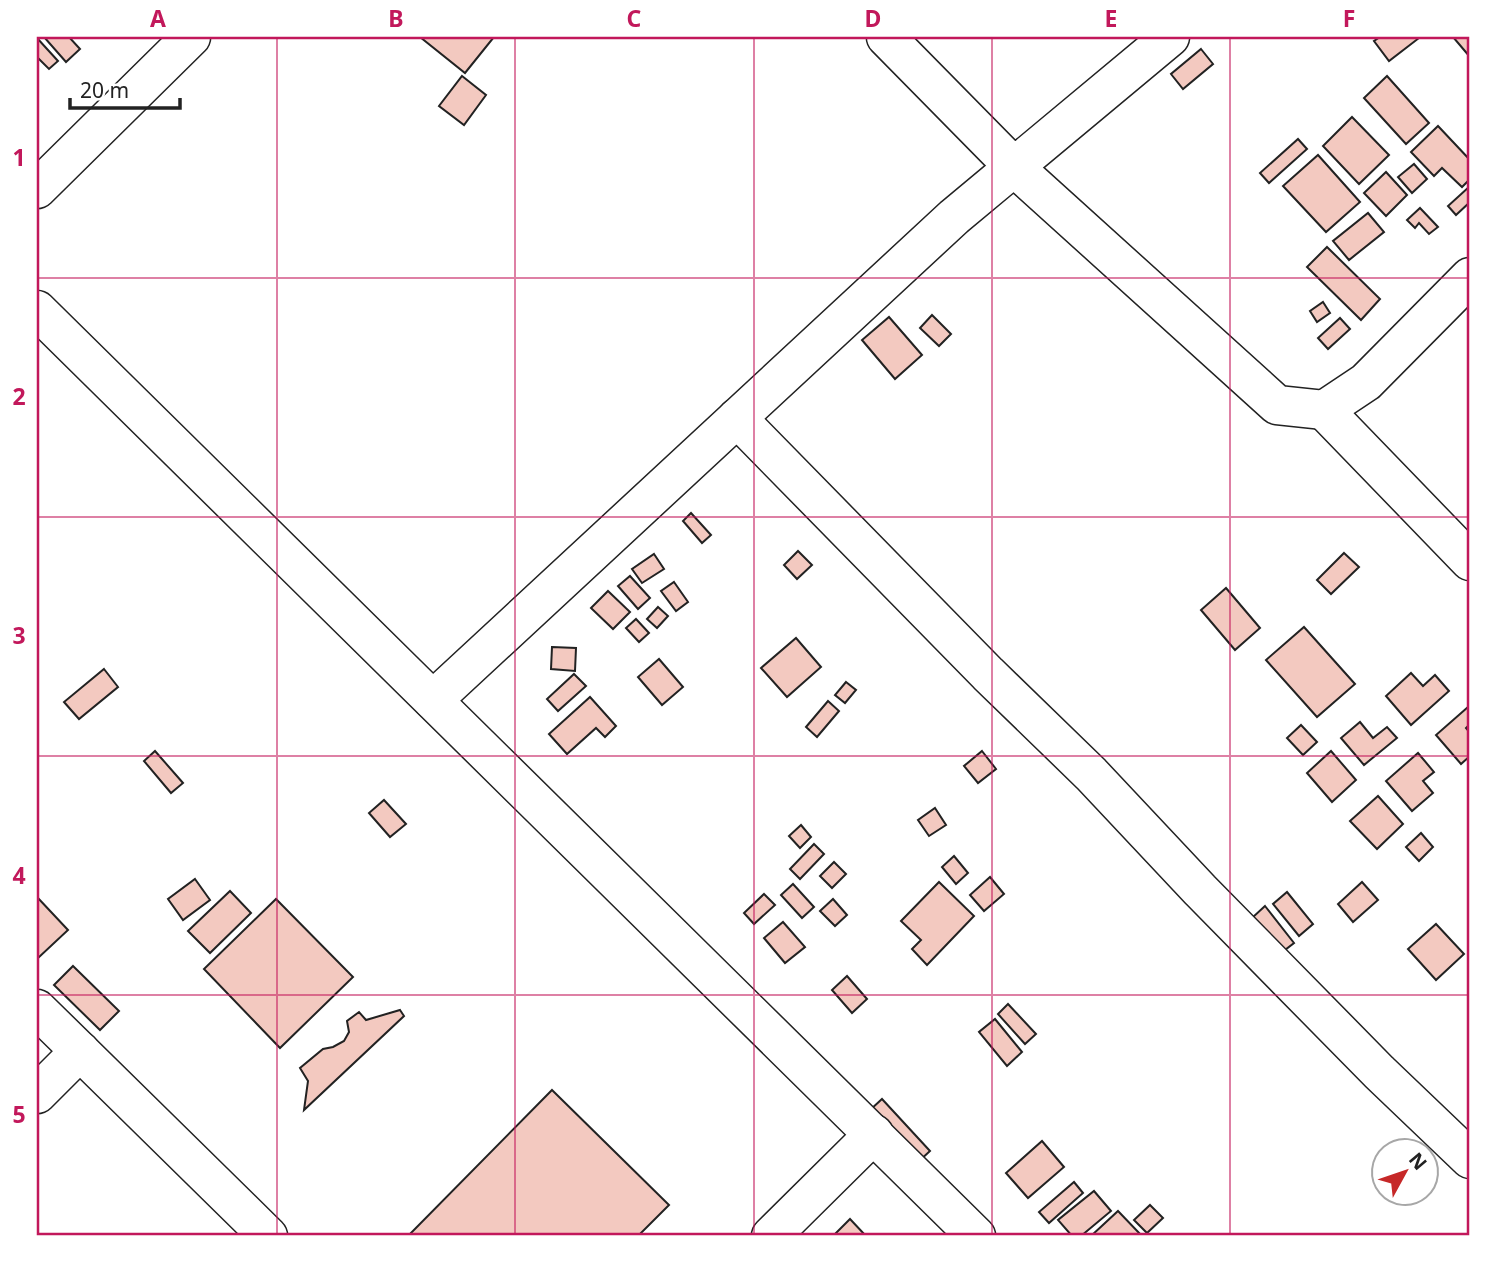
<svg xmlns="http://www.w3.org/2000/svg" width="1507" height="1273" viewBox="0 0 1507 1273" font-family="'Noto Sans',sans-serif">
<style>
.building{fill:#f3c9c0;stroke:#222;stroke-width:2}
.lines{fill:none;stroke-linecap:round;stroke-linejoin:round}
.minor-casing{stroke:#222;stroke-width:41}
.highway-casing{stroke:#222;stroke-width:41}
.minor{stroke:#fff;stroke-width:38}
.highway{stroke:#fff;stroke-width:38}
.grid{fill:none;stroke:#c2185b;stroke-width:2;stroke-opacity:0.55}
.neatline{fill:none;stroke:#c2185b;stroke-width:2.5}
.grid-label{font-size:23px;text-anchor:middle;font-weight:bold;fill:#c2185b}
</style>
<rect width="100%" height="100%" fill="#fff"/>
<g class="building">
<path d="M44,37H69L80,49L66,62Z"/>
<path d="M420,37H494L465,73Z"/>
<path d="M1380,37H1418L1419,38L1389,61L1374,41Z"/>
<path d="M1453,37H1469L1470,57Z"/>
<path d="M37,38L58,61L49,69L37,57Z"/>
<path d="M1201,49L1213,64L1183,89L1171,74Z"/>
<path d="M462,76L486,95L464,125L439,106Z"/>
<path d="M1387,76L1429,123L1406,144L1364,98Z"/>
<path d="M1352,117L1389,155L1359,184L1323,146Z"/>
<path d="M1438,126L1470,160V179L1462,187L1442,168L1434,176L1411,152Z"/>
<path d="M1298,139L1307,149L1269,183L1260,173Z"/>
<path d="M1318,155L1360,202L1326,232L1283,186Z"/>
<path d="M1414,164L1427,179L1412,193L1398,177Z"/>
<path d="M1386,172L1407,195L1386,216L1364,193Z"/>
<path d="M1470,186V202L1456,215L1448,206Z"/>
<path d="M1420,208L1438,227L1429,234L1419,223L1415,228L1407,220Z"/>
<path d="M1368,213L1384,232L1349,260L1333,241Z"/>
<path d="M1327,247L1380,299L1361,320L1307,267Z"/>
<path d="M1323,302L1330,313L1317,322L1310,311Z"/>
<path d="M932,315L951,334L939,346L920,328Z"/>
<path d="M889,317L922,355L895,379L862,340Z"/>
<path d="M1340,318L1350,329L1328,349L1318,338Z"/>
<path d="M691,513L711,535L702,543L683,521Z"/>
<path d="M798,551L812,565L797,579L784,565Z"/>
<path d="M1344,553L1359,567L1331,594L1317,580Z"/>
<path d="M654,554L664,569L642,583L632,569Z"/>
<path d="M630,576L650,598L638,609L618,586Z"/>
<path d="M674,582L688,602L676,611L661,591Z"/>
<path d="M1226,588L1260,628L1235,650L1201,610Z"/>
<path d="M608,591L630,612L613,629L591,608Z"/>
<path d="M658,607L668,616L657,628L647,619Z"/>
<path d="M636,619L649,633L639,642L626,628Z"/>
<path d="M1304,627L1355,684L1317,717L1266,660Z"/>
<path d="M796,638L821,667L787,697L761,668Z"/>
<path d="M552,647L576,648L575,671L551,669Z"/>
<path d="M659,659L683,687L662,705L638,677Z"/>
<path d="M104,669L118,687L79,719L64,702Z"/>
<path d="M1411,673L1423,686L1435,675L1449,691L1411,725L1386,696Z"/>
<path d="M574,674L586,686L558,711L547,699Z"/>
<path d="M846,682L856,690L845,703L835,695Z"/>
<path d="M590,697L616,726L605,737L596,728L567,754L549,734Z"/>
<path d="M828,701L839,711L817,737L806,727Z"/>
<path d="M1468,707L1470,710V724L1466,728L1470,733V756L1461,764L1436,735Z"/>
<path d="M1360,722L1373,738L1387,727L1397,738L1364,765L1341,738Z"/>
<path d="M1301,725L1317,742L1303,755L1287,738Z"/>
<path d="M155,751L183,783L171,793L144,761Z"/>
<path d="M982,751L996,769L978,783L964,766Z"/>
<path d="M1331,751L1356,780L1332,802L1307,773Z"/>
<path d="M1418,753L1434,772L1423,781L1433,793L1412,811L1386,781Z"/>
<path d="M1378,796L1403,824L1377,849L1350,821Z"/>
<path d="M384,800L406,824L390,837L369,813Z"/>
<path d="M935,808L946,825L929,836L918,820Z"/>
<path d="M801,825L811,837L800,848L789,836Z"/>
<path d="M1421,833L1433,847L1419,861L1406,847Z"/>
<path d="M814,844L824,854L800,879L790,869Z"/>
<path d="M954,856L968,873L956,884L942,867Z"/>
<path d="M834,862L846,874L832,888L820,876Z"/>
<path d="M990,877L1004,894L984,911L970,895Z"/>
<path d="M195,879L210,900L183,920L168,899Z"/>
<path d="M939,882L974,916L927,965L912,949L921,940L901,921Z"/>
<path d="M1362,882L1378,900L1353,922L1338,904Z"/>
<path d="M793,884L814,907L802,918L781,895Z"/>
<path d="M230,891L251,913L210,953L188,931Z"/>
<path d="M1287,892L1313,924L1299,936L1273,904Z"/>
<path d="M764,894L775,905L754,924L744,913Z"/>
<path d="M37,897L68,930L37,959Z"/>
<path d="M276,899L353,977L280,1048L204,969Z"/>
<path d="M833,899L847,915L835,926L820,911Z"/>
<path d="M1265,906L1294,943L1281,953L1253,917Z"/>
<path d="M783,922L805,947L785,963L764,938Z"/>
<path d="M1436,924L1464,954L1436,980L1408,949Z"/>
<path d="M73,966L119,1011L100,1030L54,985Z"/>
<path d="M847,976L867,999L852,1013L832,990Z"/>
<path d="M1008,1004L1036,1034L1025,1044L998,1014Z"/>
<path d="M400,1010L404,1016L304,1110L308,1081L300,1068L323,1049L333,1047L344,1041L349,1032L347,1021L359,1012L366,1020Z"/>
<path d="M995,1019L1022,1052L1007,1066L979,1032Z"/>
<path d="M552,1090L669,1205L638,1236H408Z"/>
<path d="M882,1099L930,1151L918,1162L870,1110Z"/>
<path d="M1042,1141L1064,1167L1028,1198L1006,1173Z"/>
<path d="M1074,1182L1083,1193L1049,1223L1039,1212Z"/>
<path d="M1094,1191L1111,1211L1081,1236H1072L1058,1220Z"/>
<path d="M1150,1205L1163,1218L1147,1233L1134,1220Z"/>
<path d="M1118,1211L1142,1236H1091Z"/>
<path d="M850,1219L866,1236H833Z"/>
</g>
<g class="lines">
<defs>
<g id="minor">
<path d="M886,37L1014,167L1170,37"/>
<path d="M37,189L191,37"/>
<path d="M1324,410L1470,561"/>
<path d="M737,418L988,674L1091,774L1200,890L1379,1072L1470,1159"/>
<path d="M433,700L954,217L1014,167L1277,405L1324,410L1366,382L1470,277"/>
<path d="M37,1009L268,1236"/>
<path d="M37,1094L80,1051"/>
<path d="M771,1236L874,1134"/>
</g>
<path id="highway" d="M37,310L976,1236"/>
</defs>
<use href="#minor" class="minor-casing"/>
<use href="#highway" class="highway-casing"/>
<use href="#minor" class="minor"/>
<use href="#highway" class="highway"/>
</g>
<path class="grid" d="M277,37V1236M515,37V1236M754,37V1236M992,37V1236M1230,37V1236M37,278H1470M37,517H1470M37,756H1470M37,995H1470"/>
<rect width="1507" height="1273" fill="none" stroke="#ffffff" stroke-width="77"/>
<g transform="translate(1405 1172) rotate(50)"><circle r="33" fill="#ffffff" stroke="#a7a7a7" stroke-width="2"/>
<path d="M0-5L12 26L0 18L-12 26Z" fill="#c62828"/>
<text y="-10" font-size="19" font-weight="bold" text-anchor="middle" fill="#222222">N</text>
</g>
<path d="M70 98v10h110v-10" fill="none" stroke="#222222" stroke-width="3.5"/>
<text x="80" y="98" font-size="21" fill="#222222" stroke="#ffffff" stroke-width="5" paint-order="stroke">20 m</text>
<rect x="38" y="38" width="1430" height="1196" class="neatline"/>
<g class="grid-label">
<text x="158" y="27">A</text>
<text x="396" y="27">B</text>
<text x="634" y="27">C</text>
<text x="873" y="27">D</text>
<text x="1111" y="27">E</text>
<text x="1349" y="27">F</text>
<text x="19" y="166">1</text>
<text x="19" y="405">2</text>
<text x="19" y="644">3</text>
<text x="19" y="884">4</text>
<text x="19" y="1123">5</text>
</g>
</svg>
